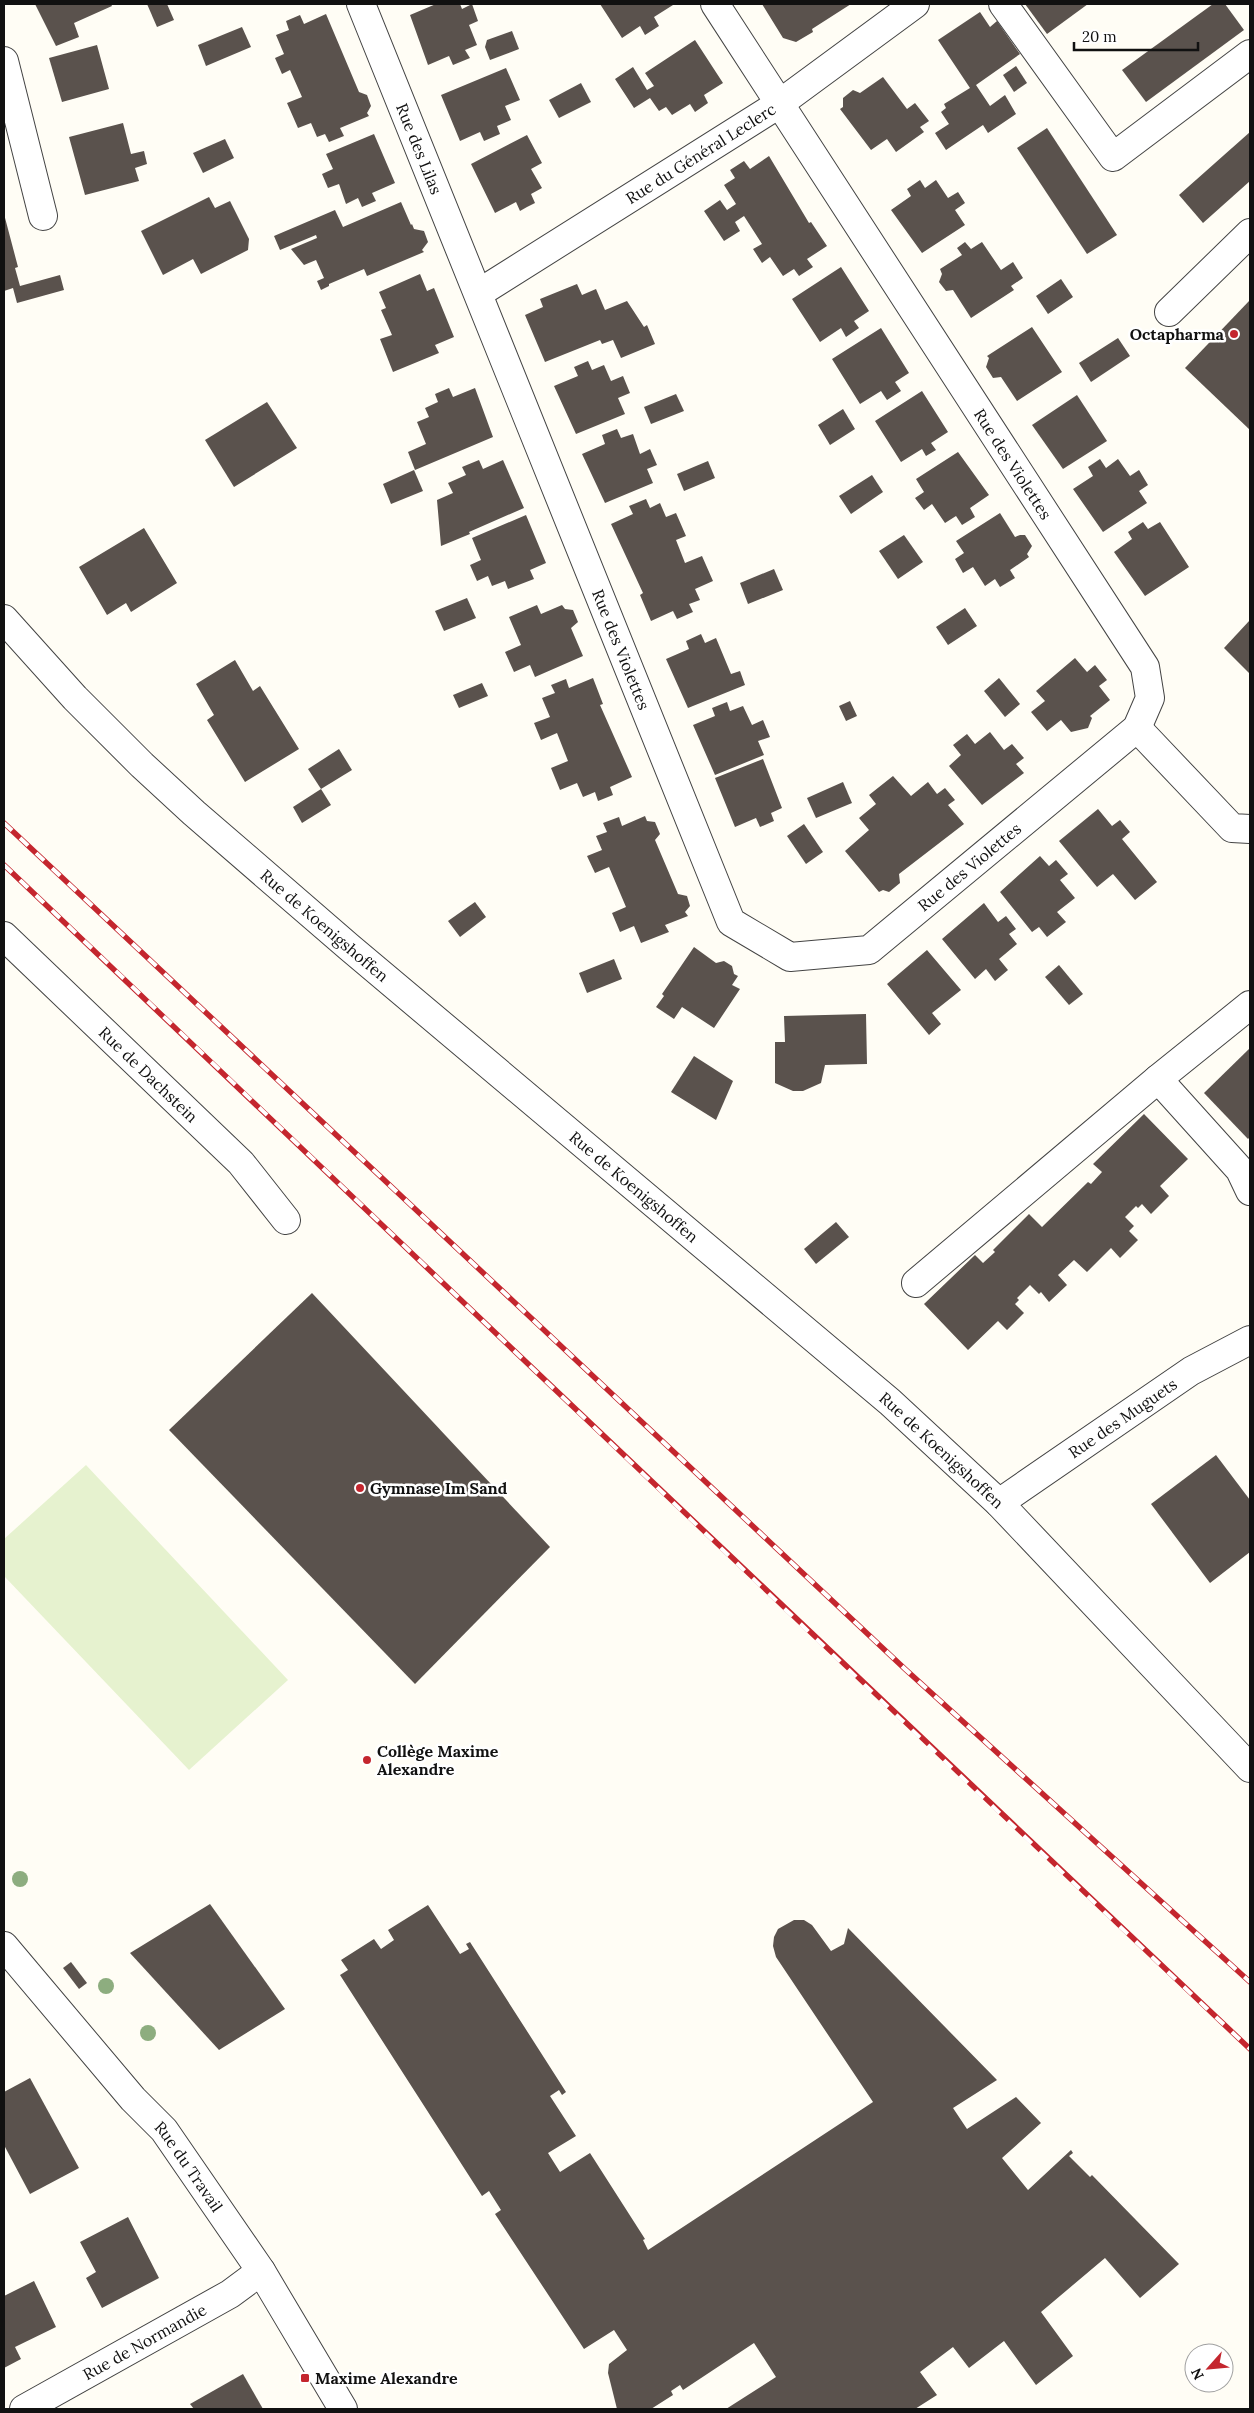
<svg xmlns="http://www.w3.org/2000/svg" width="1254" height="2413" viewBox="0 0 1254 2413" font-family="Lora,serif">
<style>
.pitch{fill:#e6f2cf}
.building{fill:#5a524d}
.lines{fill:none;stroke-linecap:round;stroke-linejoin:round}
.minor-casing{stroke:#444;stroke-width:30}
.minor{stroke:#fff;stroke-width:28}
.rail-casing{stroke:#c4262e;stroke-width:5.5}
.rail{stroke:#fff;stroke-width:4;stroke-dasharray:11;stroke-linecap:butt}
.tree{fill:#8dad7f}
.poi-dot{fill:#c4262e;stroke:#fff;stroke-width:2}
.labels{text-anchor:middle;dominant-baseline:central;stroke-width:5;stroke-linejoin:round;paint-order:stroke}
.street-label{font-size:16px;fill:#111;stroke:#fff}
.poi-label{font-size:16px;font-weight:bold;fill:#111;stroke:#fff;text-anchor:start}
</style>
<rect width="100%" height="100%" fill="#fffdf5"/>
<path class="pitch" d="M86,1465L288,1680L189,1770L4,1576V1539Z"/>
<g class="building">
<path d="M35,4H111L112,6L74,23L79,37L56,46Z"/>
<path d="M147,4H167L174,20L157,27Z"/>
<path d="M436,4H460L462,9L472,4L478,21L469,25L477,45L465,50L470,58L453,65L449,56L428,65L410,15Z"/>
<path d="M600,4H672L673,5L654,17L659,26L645,35L640,26L622,38Z"/>
<path d="M762,4H851L812,29L813,32L796,42L783,38Z"/>
<path d="M1025,4H1088L1047,34Z"/>
<path d="M1213,4H1225L1244,30L1146,102L1122,70Z"/>
<path d="M980,12L990,27L997,21L1020,54L976,85L990,106L1005,95L1016,114L988,133L983,125L946,150L935,133L949,124L941,112L946,108L944,104L970,88L938,40Z"/>
<path d="M326,14L359,92L367,95L371,106L367,113L369,116L340,128L344,136L329,142L325,134L317,137L311,123L298,128L287,103L302,97L290,70L282,74L275,58L284,54L276,35L289,30L286,21L300,15L304,24Z"/>
<path d="M242,27L251,47L206,66L198,45Z"/>
<path d="M512,31L519,49L490,60L485,47L487,40Z"/>
<path d="M695,40L723,83L704,95L708,103L695,112L690,104L672,115L666,107L659,111L650,98L634,108L615,79L633,67L647,90L654,86L645,73Z"/>
<path d="M97,45L109,89L62,102L49,58Z"/>
<path d="M1016,66L1027,83L1014,92L1003,75Z"/>
<path d="M506,68L520,100L505,106L511,120L497,126L500,134L484,141L480,132L460,141L441,95Z"/>
<path d="M883,77L907,109L915,103L929,121L920,127L924,132L896,152L887,139L871,150L840,109L843,107V98L853,90L860,93Z"/>
<path d="M581,83L591,102L559,118L549,100Z"/>
<path d="M123,123L131,154L144,151L147,164L135,168L139,181L85,195L69,137Z"/>
<path d="M1047,128L1117,235L1087,254L1017,148Z"/>
<path d="M1250,132V181L1203,223L1179,195Z"/>
<path d="M374,134L395,183L372,193L376,201L362,207L358,198L346,204L339,184L328,188L322,174L333,169L326,154Z"/>
<path d="M527,135L542,163L531,169L542,188L531,194L535,203L527,207L520,211L516,202L495,213L471,164Z"/>
<path d="M225,139L234,158L203,173L193,153Z"/>
<path d="M769,156L809,223L811,222L827,246L807,259L813,267L799,276L794,269L783,276L770,257L762,263L753,249L762,244L744,216L735,222L740,231L724,241L704,211L720,200L727,210L736,204L724,185L735,178L730,170L744,161L750,169Z"/>
<path d="M920,180L925,188L936,180L948,198L958,192L965,203L955,210L965,225L922,253L891,210L911,196L907,189Z"/>
<path d="M209,197L215,208L230,201L249,239L248,250L201,274L193,259L163,275L141,231Z"/>
<path d="M401,202L411,225L412,224L414,229L424,231L428,242L422,250L424,252L367,276L364,269L329,284V286L321,290L317,281L324,278L316,260L304,265L291,249L317,238L316,235L280,250L274,236L335,210L343,227Z"/>
<path d="M4,214L18,267L15,268L20,286L60,275L64,290L17,303L13,288L4,291Z"/>
<path d="M965,242L971,249L982,242L1001,270L1013,262L1023,278L1011,286L1014,290L971,318L953,290L946,291L939,282L942,274L940,269L962,255L957,248Z"/>
<path d="M841,267L869,311L854,321L859,328L846,337L841,328L820,342L792,299Z"/>
<path d="M420,274L427,291L434,288L454,337L435,345L439,353L393,372L380,339L392,335L381,310L386,308L379,292Z"/>
<path d="M1061,279L1073,297L1048,314L1036,296Z"/>
<path d="M577,284L582,295L596,289L605,310L627,301L644,327L647,325L655,344L621,358L613,340L602,344L600,340L545,362L525,315L543,307L540,299Z"/>
<path d="M1250,300V430L1185,368Z"/>
<path d="M1032,327L1062,372L1017,401L1001,377L993,378L986,367L989,358L987,356Z"/>
<path d="M881,328L909,373L895,382L901,391L887,400L881,391L860,404L832,359Z"/>
<path d="M1118,338L1130,356L1091,382L1079,363Z"/>
<path d="M588,361L592,370L604,365L611,381L623,376L630,393L618,398L625,414L576,434L554,386L578,376L574,367Z"/>
<path d="M449,388L453,397L475,388L493,437L415,470L408,452L426,444L417,422L429,417L425,408L438,402L435,394Z"/>
<path d="M922,391L948,432L931,443L936,450L926,456L922,449L901,462L875,421Z"/>
<path d="M676,394L684,411L651,424L644,407Z"/>
<path d="M1077,395L1107,441L1063,469L1032,425Z"/>
<path d="M267,402L297,448L234,487L205,440Z"/>
<path d="M843,409L855,429L830,445L818,425Z"/>
<path d="M617,429L621,438L633,434L640,454L650,449L657,465L647,469L653,483L605,503L582,454L605,444L602,435Z"/>
<path d="M958,452L989,495L970,508L975,517L962,525L956,516L945,523L932,504L924,510L915,498L924,492L916,479Z"/>
<path d="M1100,459L1106,468L1118,459L1130,476L1139,470L1148,485L1139,491L1147,503L1103,532L1073,489L1093,476L1088,467Z"/>
<path d="M479,460L483,469L503,460L524,508L469,532L470,534L441,546L437,500L453,493L448,483L466,475L462,467Z"/>
<path d="M708,461L715,478L684,491L677,474Z"/>
<path d="M414,470L423,491L391,504L383,484Z"/>
<path d="M872,475L883,492L851,514L839,496Z"/>
<path d="M646,499L650,508L660,503L666,517L676,513L686,536L676,540L685,563L702,556L713,581L695,589L700,600L689,604L693,612L677,619L673,611L651,621L640,595L643,593L611,524L633,514L629,506Z"/>
<path d="M1000,513L1015,537L1020,535H1025L1032,546L1027,554L1029,557L1010,570L1015,578L1000,587L995,579L985,586L973,567L963,573L955,559L964,553L956,541Z"/>
<path d="M526,515L546,563L530,570L534,579L508,589L505,581L492,586L488,576L477,581L470,565L481,560L472,538Z"/>
<path d="M1143,522L1148,529L1160,522L1189,567L1145,596L1114,552L1132,539L1128,532Z"/>
<path d="M144,528L177,583L131,612L126,603L107,615L79,567Z"/>
<path d="M904,535L923,562L898,579L879,551Z"/>
<path d="M774,569L783,590L748,604L740,583Z"/>
<path d="M467,598L476,618L444,631L435,611Z"/>
<path d="M537,605L541,614L562,605L565,609L573,610L578,622L571,628L583,656L535,677L530,665L514,672L505,652L521,645L509,617Z"/>
<path d="M965,608L977,626L948,645L936,627Z"/>
<path d="M1250,620V674L1224,648Z"/>
<path d="M701,634L705,643L716,638L731,674L740,671L745,685L688,708L666,659L689,649L686,641Z"/>
<path d="M1075,658L1087,672L1095,665L1107,680L1099,686L1110,700L1090,716L1092,718L1088,728L1071,732L1061,720L1047,731L1031,712L1045,701L1036,691Z"/>
<path d="M235,660L253,691L260,686L299,749L245,782L207,720L214,715L196,684Z"/>
<path d="M593,678L603,704L600,705L632,777L610,787L613,795L598,801L595,792L583,797L577,783L560,790L551,768L568,761L557,733L541,740L534,723L550,717L542,698L555,693L551,685L566,679L569,688Z"/>
<path d="M999,678L1020,704L1005,717L984,691Z"/>
<path d="M482,683L488,696L459,708L453,695Z"/>
<path d="M850,701L857,716L846,721L839,706Z"/>
<path d="M727,702L730,711L743,706L752,725L763,720L770,737L758,741L764,755L715,775L693,725L715,716L712,708Z"/>
<path d="M990,732L1004,750L1012,744L1024,758L1016,764L1024,773L982,805L949,766L961,755L953,745L967,734L975,744Z"/>
<path d="M339,749L352,770L321,789L308,769Z"/>
<path d="M763,759L782,808L771,813L774,821L760,827L756,818L735,827L715,778Z"/>
<path d="M893,776L911,796L928,782L937,794L945,788L955,800L948,805L964,824L899,874L900,883L889,892L883,890L879,892L845,851L869,830L859,818L876,804L869,795Z"/>
<path d="M843,782L852,803L816,818L807,798Z"/>
<path d="M321,789L331,805L302,823L293,807Z"/>
<path d="M1098,809L1112,826L1120,820L1130,832L1122,839L1157,882L1135,900L1113,874L1097,887L1059,841Z"/>
<path d="M645,816L647,821L655,822L660,834L655,840L678,894L687,896L690,906L685,912L688,916L665,925L669,932L641,943L634,926L620,932L612,913L626,907L609,867L595,873L587,856L602,850L596,836L607,832L603,823L619,817L622,826Z"/>
<path d="M804,824L823,852L806,864L787,836Z"/>
<path d="M1040,856L1049,866L1056,860L1068,874L1060,880L1075,898L1057,912L1066,922L1047,937L1039,927L1032,932L1000,892Z"/>
<path d="M475,902L486,917L460,937L448,921Z"/>
<path d="M984,903L998,922L1006,916L1016,929L1009,934L1017,944L999,959L1008,970L995,981L986,969L975,979L942,939Z"/>
<path d="M694,947L716,963L724,961L732,966L734,974L738,976L732,985L740,989L714,1028L682,1007L674,1019L656,1007L664,996L662,994Z"/>
<path d="M927,950L961,990L932,1013L941,1024L929,1035L887,984Z"/>
<path d="M614,959L622,979L587,993L579,973Z"/>
<path d="M1059,965L1083,994L1069,1005L1045,977Z"/>
<path d="M866,1014L867,1064L825,1065L821,1083L803,1091H793L775,1083V1042H785L784,1016Z"/>
<path d="M1250,1048V1137L1248,1139L1204,1093Z"/>
<path d="M694,1056L733,1081L716,1120L671,1092Z"/>
<path d="M1144,1114L1188,1159L1160,1186L1169,1196L1151,1214L1142,1204L1138,1208L1136,1206L1125,1217L1134,1226L1129,1231L1138,1240L1120,1258L1111,1248L1087,1272L1074,1260L1058,1275L1067,1285L1049,1302L1041,1292L1039,1294L1030,1285L1017,1298L1019,1300L1015,1304L1024,1313L1007,1330L998,1321L968,1350L924,1304L975,1255L983,1263L995,1252L993,1250L1029,1214L1042,1227L1088,1182L1091,1184L1102,1172L1093,1164Z"/>
<path d="M836,1222L849,1237L816,1264L804,1249Z"/>
<path d="M312,1293L550,1547L415,1684L169,1430Z"/>
<path d="M1216,1455L1250,1500V1552L1210,1583L1151,1504Z"/>
<path d="M210,1904L285,2009L219,2050L130,1953Z"/>
<path d="M428,1905L460,1954L469,1949L466,1944L470,1942L566,2092L562,2095L559,2090L550,2096L576,2136L548,2153L560,2172L590,2153L645,2239L643,2240L648,2250L873,2102L776,1957L773,1946L774,1937L778,1929L794,1920H804L812,1925L831,1951L844,1944L848,1928L997,2080L953,2108L967,2129L1016,2097L1041,2123L1002,2158L1028,2190L1071,2150L1073,2153L1069,2156L1090,2177L1092,2175L1179,2264L1140,2298L1105,2258L1041,2312L1073,2356L1036,2385L1004,2341L969,2368L953,2347L920,2372L937,2395L915,2409H726L776,2377L754,2343L683,2390L680,2385L671,2391L673,2395L651,2409H617L608,2373L609,2364L627,2350L614,2330L584,2349L495,2214L501,2210L489,2191L482,2196L340,1975L348,1970L341,1960L374,1939L381,1949L394,1940L388,1930Z"/>
<path d="M71,1962L87,1983L79,1989L63,1968Z"/>
<path d="M30,2078L79,2168L30,2194L4,2145V2092Z"/>
<path d="M128,2217L159,2278L102,2308L86,2278L96,2272L80,2242Z"/>
<path d="M34,2281L56,2327L15,2347L21,2359L4,2368V2296Z"/>
<path d="M243,2374L263,2409H194L190,2404Z"/>
</g>
<g class="lines">
<defs>
<g id="minor">
<path id="s1" d="M361,4L731,922L790,957L869,950L1137,728L1150,698L1145,667L715,4"/>
<path d="M1003,4L1113,157L1250,54"/>
<path d="M4,61L43,216"/>
<path id="s2" d="M479,293L779,104L915,4"/>
<path d="M1169,312L1250,233"/>
<path id="s3" d="M4,619L75,698L142,765L194,813L349,947L890,1402L999,1503L1250,1768"/>
<path d="M1137,728L1232,828L1250,829"/>
<path id="s4" d="M4,936L241,1163L286,1220"/>
<path d="M1158,1079L1240,1170L1250,1191"/>
<path d="M916,1283L1158,1079L1250,1005"/>
<path id="s5" d="M999,1503L1191,1371L1250,1340"/>
<path id="s6" d="M4,1946L133,2099L164,2130L261,2271L343,2409"/>
<path id="s7" d="M24,2409L230,2294L261,2271"/>
</g>
</defs>
<use href="#minor" class="minor-casing"/>
<use href="#minor" class="minor"/>
<defs>
<g id="rail">
<path d="M4,823L905,1669L1250,1982"/>
<path d="M4,865C420,1259 832,1657 1250,2049"/>
</g>
</defs>
<use href="#rail" class="rail-casing"/>
<use href="#rail" class="rail"/>
</g>
<g class="tree">
<circle cx="20" cy="1879" r="8"/>
<circle cx="106" cy="1986" r="8"/>
<circle cx="148" cy="2033" r="8"/>
</g>
<g class="poi-dot">
<circle cx="1234" cy="334" r="5"/>
<circle cx="360" cy="1488" r="5"/>
<circle cx="367" cy="1760" r="5"/>
<rect x="300" y="2373" width="10" height="10" rx="2.5"/>
</g>
<g class="labels">
<g class="street-label">
<text stroke="none"><textPath href="#s1" startOffset="156">Rue des Lilas</textPath></text>
<text stroke="none"><textPath href="#s2" startOffset="262">Rue du Général Leclerc</textPath></text>
<text transform="translate(1013 464) rotate(57)">Rue des Violettes</text>
<text stroke="none"><textPath href="#s1" startOffset="696">Rue des Violettes</textPath></text>
<text stroke="none"><textPath href="#s1" startOffset="1268">Rue des Violettes</textPath></text>
<text stroke="none"><textPath href="#s3" startOffset="444">Rue de Koenigshoffen</textPath></text>
<text stroke="none"><textPath href="#s4" startOffset="200">Rue de Dachstein</textPath></text>
<text stroke="none"><textPath href="#s3" startOffset="849">Rue de Koenigshoffen</textPath></text>
<text stroke="none"><textPath href="#s5" startOffset="150">Rue des Muguets</textPath></text>
<text stroke="none"><textPath href="#s3" startOffset="1254">Rue de Koenigshoffen</textPath></text>
<text stroke="none"><textPath href="#s6" startOffset="288">Rue du Travail</textPath></text>
<text stroke="none"><textPath href="#s7" startOffset="138">Rue de Normandie</textPath></text>
</g>
<g class="poi-label">
<text x="1224" y="334" text-anchor="end">Octapharma</text>
<text x="370" y="1488">Gymnase Im Sand</text>
<text x="377" y="1751">Collège Maxime<tspan x="377" dy="18">Alexandre</tspan></text>
<text x="315" y="2378">Maxime Alexandre</text>
</g>
</g>
<rect width="1254" height="2413" fill="none" stroke="#111111" stroke-width="10"/>
<g transform="translate(1209 2368) rotate(243)"><circle r="24" fill="#ffffff" stroke="#a0a0a0"/>
<path d="M0-4L9 19L0 12L-9 19Z" fill="#c4262e"/>
<text y="-8" font-size="14" font-weight="bold" text-anchor="middle" fill="#111111">N</text>
</g>
<path d="M1074 42v8h124v-8" fill="none" stroke="#111111" stroke-width="2.5"/>
<text x="1082" y="42" font-size="15" fill="#111111" stroke="#ffffff" stroke-width="4" paint-order="stroke">20 m</text>
</svg>
